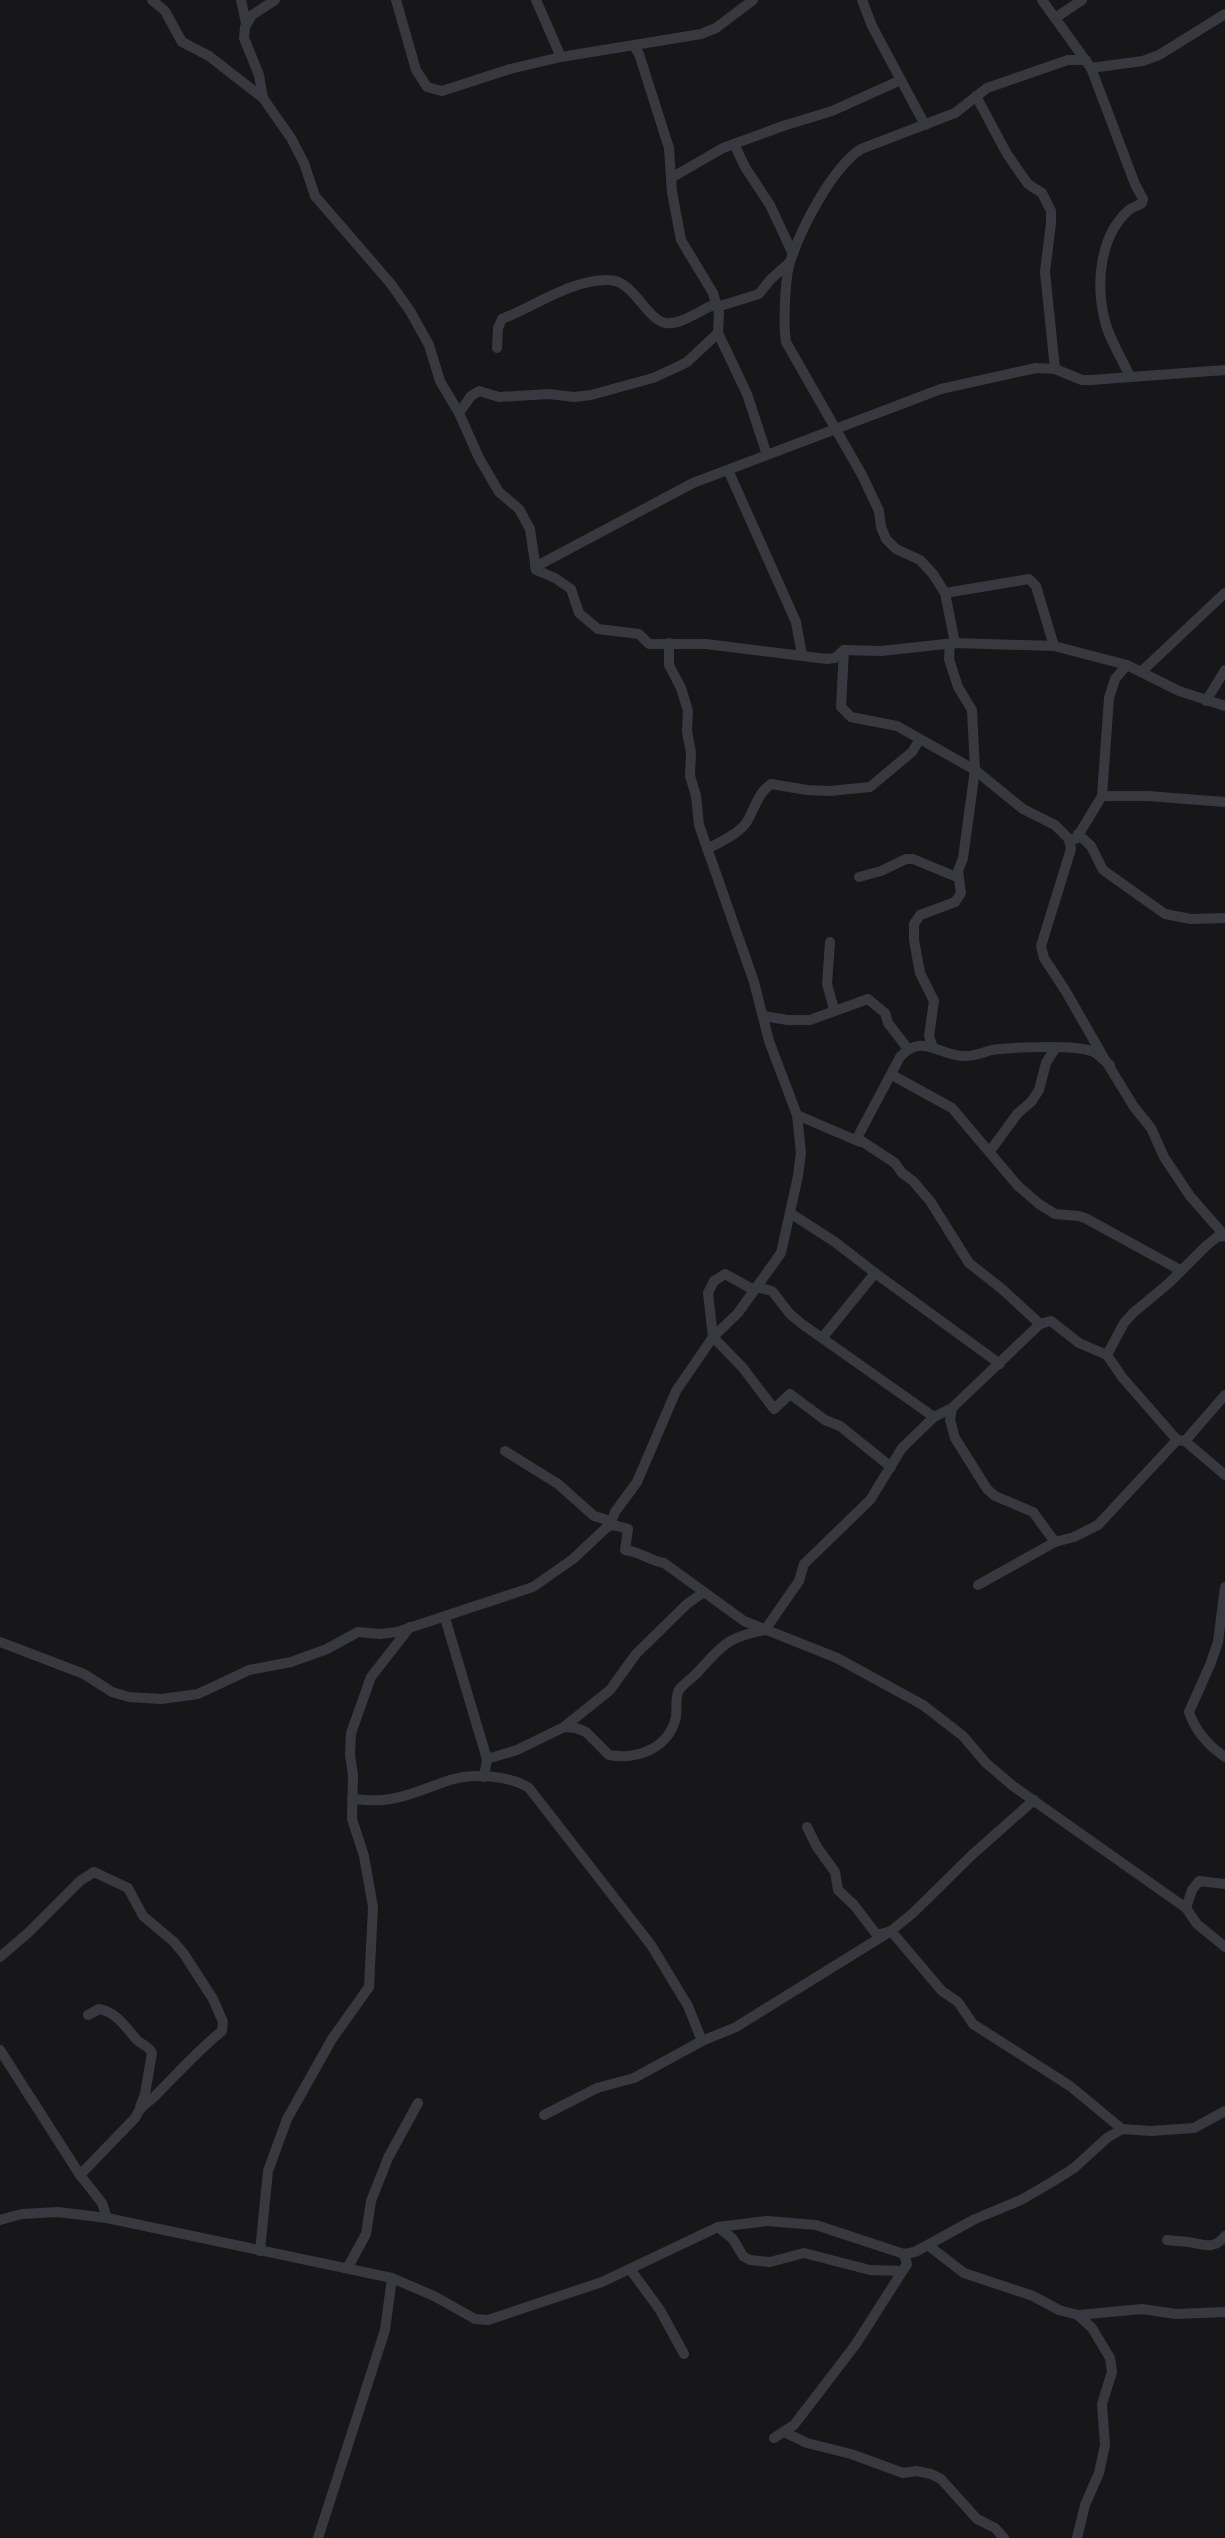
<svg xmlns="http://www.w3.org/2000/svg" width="1225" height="2538" viewBox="0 0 1225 2538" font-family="'PT Sans',sans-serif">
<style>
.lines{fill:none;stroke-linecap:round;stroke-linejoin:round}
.street{stroke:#38393f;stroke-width:10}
</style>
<rect width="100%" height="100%" fill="#17171a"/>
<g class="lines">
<g class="street">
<path d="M152,0L165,11L182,42L209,56L263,98L291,138L304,163L315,196L391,284L410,311L429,345L440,381L459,413L479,458L499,492L519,509L530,529L536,570L555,578L571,589L579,613L598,629L639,634L649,644H706L827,659L835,658L844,650L881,651L955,643L1054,646L1127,665L1179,691L1225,706"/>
<path d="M241,0L246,23"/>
<path d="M396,0L416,70L427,87L442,91L510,69L561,57L701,34L716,28L753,0"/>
<path d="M536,0L561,57"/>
<path d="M862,0L872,26L925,125"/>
<path d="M1042,0L1091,68L1135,184L1143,199L1142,203C1138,206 1133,207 1129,210C1100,235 1096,282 1104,317C1108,338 1122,358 1130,377"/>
<path d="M1055,18L1082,0"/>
<path d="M634,46L639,54L669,148L672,192L681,240L713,293L719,313L718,333L747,394L767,455"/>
<path d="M1091,68L1143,61L1159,55L1225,14"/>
<path d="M976,96L1007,154L1028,184L1042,193L1051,211V223L1045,272L1055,369"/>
<path d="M263,98L259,75L244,38L245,27L252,15L275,0"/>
<path d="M734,144L745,167L770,205L793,254"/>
<path d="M671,178L723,148L783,126L832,111L901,80"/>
<path d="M717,307L759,294L770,280L790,262"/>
<path d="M497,348L498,328L502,319C535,306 572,279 609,280C634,280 646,320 666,323C682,325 701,309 716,304"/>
<path d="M459,413L471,396L479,391L499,397L549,394L574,397L591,395L653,378L675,368L687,362L718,333"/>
<path d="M728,470L796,622L802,655"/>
<path d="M535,567L693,483L941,389L1036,368L1055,369L1082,380H1091L1225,370"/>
<path d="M945,593L1029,579L1036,586L1054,646"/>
<path d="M955,643L945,593L933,574L920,560L896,549L886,539L881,527L879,511L862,475L786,342C783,325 785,278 790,262C801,228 832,168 861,149L955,113L987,88L1068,60H1086"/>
<path d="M844,650L841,707L851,717L897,726L975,770L1023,809L1055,825L1069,839"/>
<path d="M1141,672L1225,593"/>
<path d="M1206,701L1225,670"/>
<path d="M1102,796L1109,698L1115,679L1127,665"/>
<path d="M1225,802L1148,796H1102L1076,839H1069L1071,849L1041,946L1044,958L1065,990L1104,1058L1134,1107L1151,1128L1164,1157L1190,1196L1225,1236"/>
<path d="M1078,834L1091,846L1103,870L1165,914L1191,919L1225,918"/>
<path d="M707,849C720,842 737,835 746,823C755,809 757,794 771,784L807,790L830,791L870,787L912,752L920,739"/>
<path d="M859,877L881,871L906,859H913L959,878"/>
<path d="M830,942L827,984L834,1009"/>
<path d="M763,1016L788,1020H810L868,999L885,1013L888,1023L908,1049"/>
<path d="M932,1045L929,1036L934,1001L920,973L914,940V924L920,915L955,902L961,893L958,871L963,858L975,770L972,710L958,687L949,659L950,644"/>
<path d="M1110,1065C1104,1061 1098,1053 1091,1051C1075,1045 1011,1047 992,1050C984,1052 975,1056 966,1056C942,1058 922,1031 900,1057L857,1138L895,1163L902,1173L913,1181L930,1201L969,1263L1002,1289L1040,1324L1051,1321L1079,1343L1107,1355L1122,1377L1177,1440L1185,1441L1225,1475"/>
<path d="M892,1075L952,1108L1018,1186L1039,1204L1055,1214L1079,1216L1087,1219L1180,1270"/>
<path d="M797,1115L860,1142"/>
<path d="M990,1151L1018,1113L1031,1102L1039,1090L1046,1063L1056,1047"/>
<path d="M790,1213L835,1242L875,1273"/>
<path d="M756,1287L772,1291L790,1314L802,1324L934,1417"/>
<path d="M754,1290L725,1274L714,1281L708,1293L713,1337L743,1368L774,1409L790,1394L825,1420L840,1426L891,1467"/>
<path d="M823,1337L875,1273L1000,1364"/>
<path d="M1107,1355L1124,1323L1133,1313L1169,1283L1206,1246L1217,1237L1225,1236"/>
<path d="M952,1408L950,1420L955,1438L987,1489L995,1496L1033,1512L1055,1542"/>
<path d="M1185,1441L1225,1395"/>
<path d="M505,1451L558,1484L594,1516L611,1521"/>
<path d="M610,1525L615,1512L637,1482L676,1391L713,1337L738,1313L781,1253L798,1176L801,1153L797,1115L769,1041L754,982L699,825L696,796L690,776L691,753L687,731L688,711L681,688L669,665V643"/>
<path d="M978,1585L1055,1542L1074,1537L1098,1525L1177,1440"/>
<path d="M1225,1587L1218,1642L1210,1665L1189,1712C1195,1730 1209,1746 1225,1757"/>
<path d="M445,1618L487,1759L484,1777"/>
<path d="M0,1642L84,1674L112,1692L129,1697L161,1699L198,1694L249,1670L291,1662L327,1649L358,1632L380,1634L397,1632L533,1587L573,1559L606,1528C613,1523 621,1527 628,1529L625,1550C640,1552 649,1560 664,1563L744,1621L837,1658L923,1705L963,1736L986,1763L1013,1786L1186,1908L1197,1924L1225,1947"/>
<path d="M564,1727L610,1690L636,1654L687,1604L704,1592"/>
<path d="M487,1759L517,1750L564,1727L576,1728L586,1732L609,1755C638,1760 669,1748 676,1717C677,1709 675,1697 679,1690C683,1684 691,1679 696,1674C723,1645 725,1638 765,1630L799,1581L804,1564L870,1500L902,1448L934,1417L952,1408L1040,1324"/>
<path d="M352,1799C362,1800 373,1801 383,1800C406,1798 428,1787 450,1780C472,1773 509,1775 529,1788L651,1945L688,2006L702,2041"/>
<path d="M807,1827L817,1847L835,1872L838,1890L854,1905L877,1935L891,1931L942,1991L958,2002L973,2024L1070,2086L1122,2129"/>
<path d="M1186,1908L1192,1890L1199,1881L1225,1884"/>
<path d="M0,1957L29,1932L80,1881L94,1872L128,1888L143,1916L174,1942L184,1954L213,1999L223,2022L222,2031C197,2051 178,2073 155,2096C146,2105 141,2105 135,2118L80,2175"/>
<path d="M88,2015L99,2009C117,2012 126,2028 137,2040C142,2045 149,2046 152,2053L145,2094L140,2107"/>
<path d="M0,2050L80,2175L102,2203L107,2218"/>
<path d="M544,2115L597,2088L634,2078L702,2041L736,2027L891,1931L913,1913L973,1854L1034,1800"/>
<path d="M0,2220L22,2214L58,2212L107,2218L392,2278L434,2296L475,2319L488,2320L602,2282L718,2227L767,2221L816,2225L904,2254L915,2252L975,2219L1021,2200L1052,2182L1074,2168L1107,2138L1122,2129L1151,2131L1194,2128L1225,2111"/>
<path d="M718,2227L733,2239L743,2256L750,2260L770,2262L804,2253L870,2270L902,2271"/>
<path d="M1167,2240C1174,2241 1181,2241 1188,2242C1203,2244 1213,2251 1225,2236"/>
<path d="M929,2246L964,2273L1033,2296L1059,2310L1078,2315L1142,2309L1176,2314L1225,2312"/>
<path d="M260,2251L268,2171L287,2119L332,2039L369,1987L373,1907L364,1856L352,1819L353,1775L350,1755L351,1733L371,1677L410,1627"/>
<path d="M348,2267L366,2234L371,2201L388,2158L418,2103"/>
<path d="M630,2269L660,2310L684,2354"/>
<path d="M784,2432L807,2443L851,2454L903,2473L916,2471L931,2474L941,2479L977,2519L995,2528L1004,2538"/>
<path d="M774,2438L794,2425L856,2344L907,2264L904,2254"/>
<path d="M318,2538L385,2330L392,2278"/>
<path d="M1077,2538L1085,2505L1099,2473L1105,2445L1102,2404L1112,2372L1110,2358L1092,2328L1078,2315"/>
</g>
</g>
</svg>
